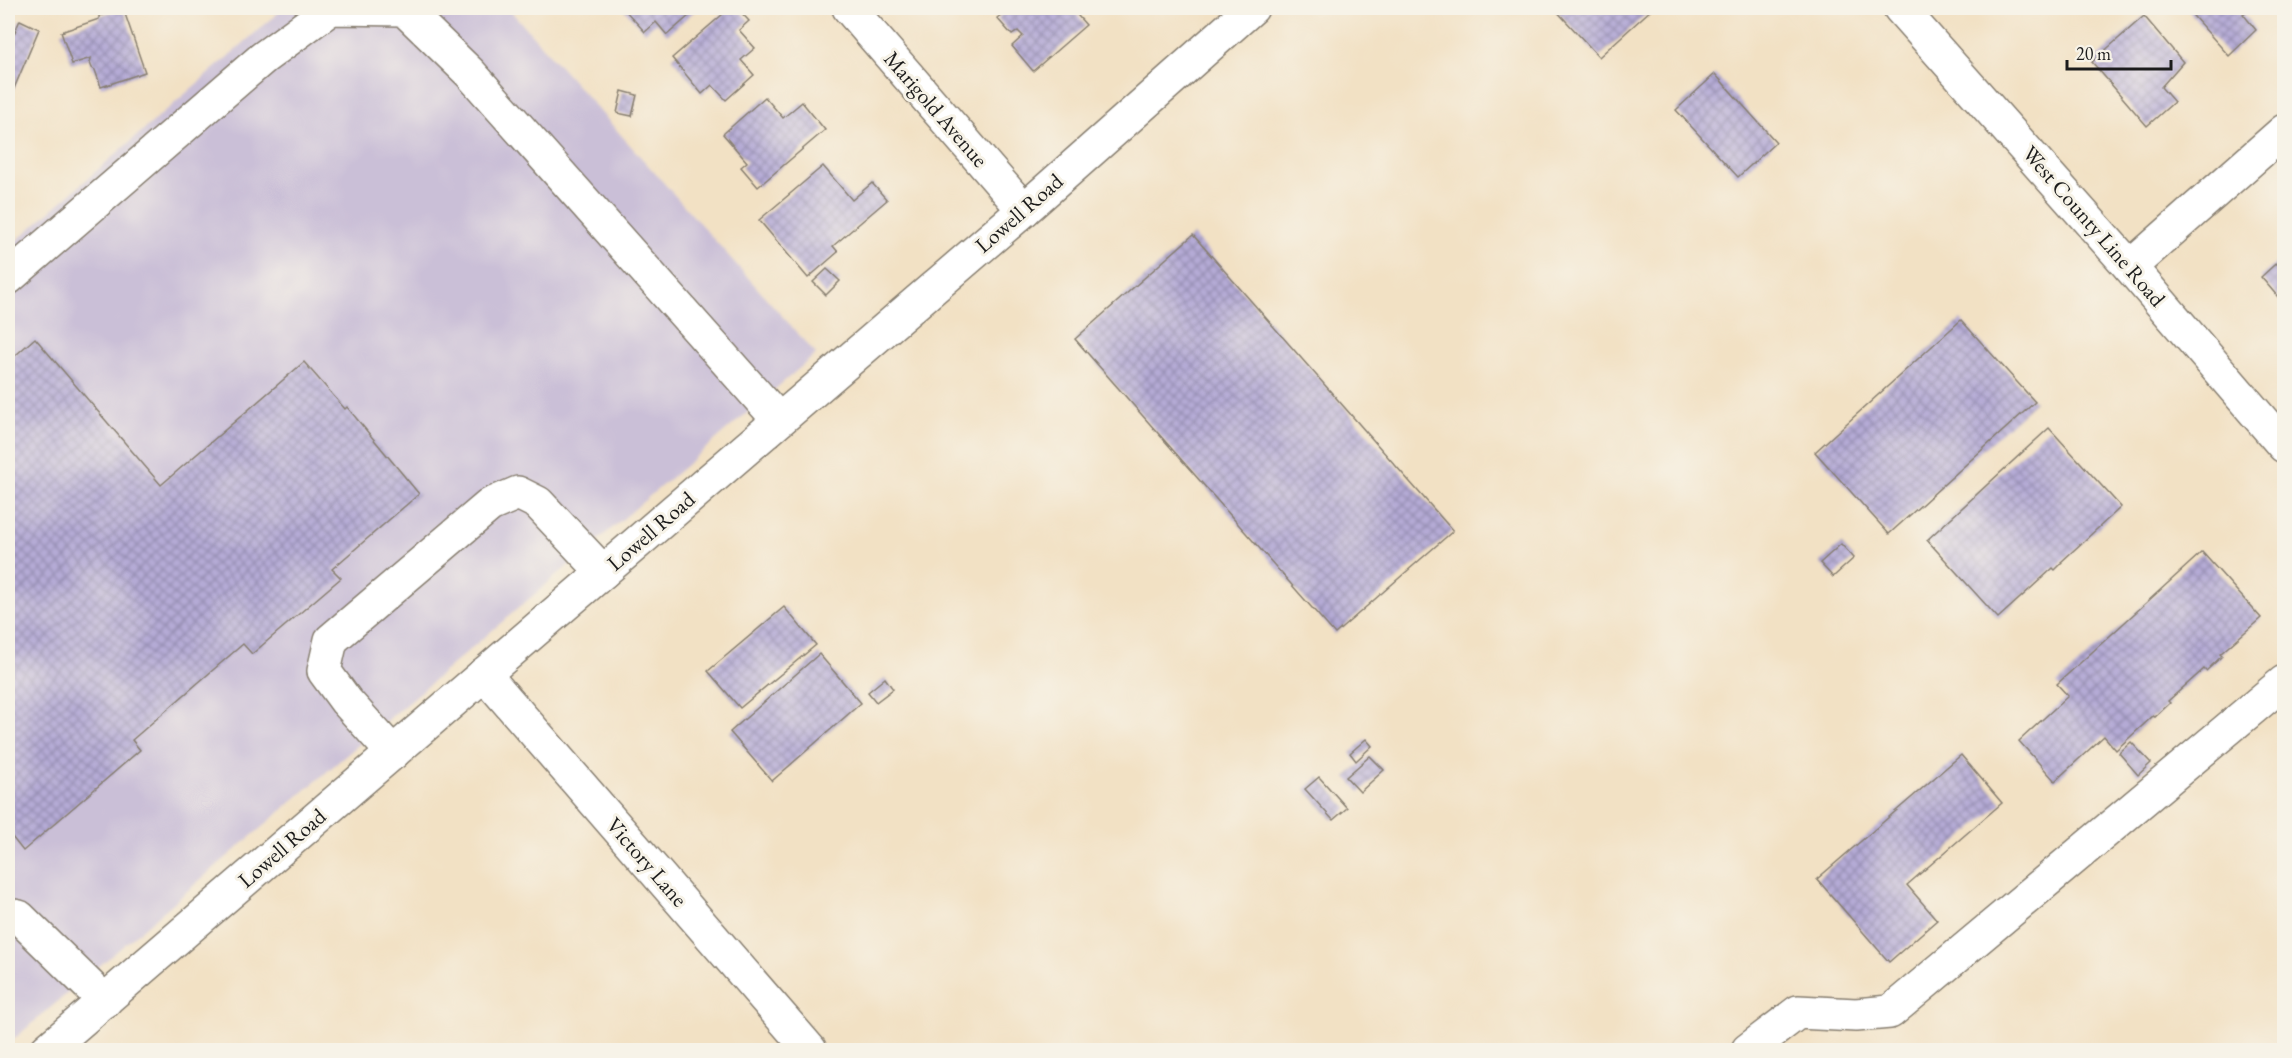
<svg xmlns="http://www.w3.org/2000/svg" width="2292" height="1058" viewBox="0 0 2292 1058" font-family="'EB Garamond',serif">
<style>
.industrial{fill:#cabfd7}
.building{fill:url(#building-cross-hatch)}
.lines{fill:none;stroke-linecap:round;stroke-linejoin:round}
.minor-casing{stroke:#877e70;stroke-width:36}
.minor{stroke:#fff;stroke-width:33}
.labels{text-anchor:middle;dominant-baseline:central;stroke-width:6;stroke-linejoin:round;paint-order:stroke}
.street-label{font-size:22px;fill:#1c1c1c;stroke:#f7f3e8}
</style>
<defs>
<pattern id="building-cross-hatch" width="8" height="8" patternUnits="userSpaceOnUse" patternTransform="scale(1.5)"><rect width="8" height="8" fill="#b5abd6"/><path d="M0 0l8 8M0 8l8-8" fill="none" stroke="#928aad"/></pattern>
</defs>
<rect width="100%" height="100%" fill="#f7f3e8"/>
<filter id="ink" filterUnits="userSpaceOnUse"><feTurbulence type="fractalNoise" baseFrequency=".0167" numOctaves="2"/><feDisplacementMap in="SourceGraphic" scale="12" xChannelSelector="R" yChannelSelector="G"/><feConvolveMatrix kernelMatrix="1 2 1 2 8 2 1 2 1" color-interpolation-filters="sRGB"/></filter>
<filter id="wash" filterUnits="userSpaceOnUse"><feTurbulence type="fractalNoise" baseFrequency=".008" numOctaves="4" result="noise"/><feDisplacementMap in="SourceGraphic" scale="24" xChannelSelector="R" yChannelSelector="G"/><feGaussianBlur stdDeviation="1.35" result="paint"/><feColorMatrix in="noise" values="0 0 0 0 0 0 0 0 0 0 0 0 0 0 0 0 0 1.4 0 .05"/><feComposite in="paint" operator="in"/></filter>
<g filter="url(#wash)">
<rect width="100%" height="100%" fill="#f2e1c4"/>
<path class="industrial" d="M284,8H508L816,354L8,1044V248Z"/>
<g id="blocks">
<g class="building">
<path d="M123,8L145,72L101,87L95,70L92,68L90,63L91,58L72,64L61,32L99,19V16Z"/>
<path d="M623,8H698L667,35L656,22L645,32Z"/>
<path d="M730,8H737L749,21L739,30L755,48L741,60L754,75L726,100L712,85L702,94L672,58Z"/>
<path d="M1010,8H1071L1086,25L1033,71L1012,46L1023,36L1018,31L1012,35L997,18Z"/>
<path d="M1554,8H1653L1599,57Z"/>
<path d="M2186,8H2251L2243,14L2256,30L2229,56Z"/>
<path d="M2144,16L2183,62L2161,87L2174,102L2147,126L2092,62Z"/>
<path d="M20,20L39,29L10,98L8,97V42L10,43Z"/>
<path d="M1715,74L1776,142L1738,177L1676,110Z"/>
<path d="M622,91L637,95L632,116L617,113Z"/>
<path d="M765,97L783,118L802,102L825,130L758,187L741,167L747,162L723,134Z"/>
<path d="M823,166L852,200L872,183L887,200L833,246L838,252L808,278L759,220Z"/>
<path d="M1193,235L1453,531L1335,634L1075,339Z"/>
<path d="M2284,256V304L2261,277Z"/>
<path d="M827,269L840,281L826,295L813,282Z"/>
<path d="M1961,320L2035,402L1889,534L1815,452Z"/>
<path d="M35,338L161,485L304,362L345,409L347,407L419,494L332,569L341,578L252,654L243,644L132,740L140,750L23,851L8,832V362Z"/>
<path d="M2049,428L2121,507L2061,562L2062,563L2055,570L2053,568L1998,618L1927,540Z"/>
<path d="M1841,544L1854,558L1833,577L1820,563Z"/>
<path d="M2202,552L2261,618L2220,654L2222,656L2206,671L2204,669L2168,701L2170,703L2155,717L2153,716L2116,750L2104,736L2055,781L2019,741L2068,696L2057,684Z"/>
<path d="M784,607L816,645L740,708L708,671Z"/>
<path d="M819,654L861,703L772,781L730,732Z"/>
<path d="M885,678L893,689L876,702L868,692Z"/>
<path d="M1366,739L1372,746L1356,761L1350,753Z"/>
<path d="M2131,742L2151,763L2138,775L2119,753Z"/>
<path d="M1961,755L2002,803L1907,885L1937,920L1889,962L1817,879Z"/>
<path d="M1370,756L1384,770L1360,792L1346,777Z"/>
<path d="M1319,777L1347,808L1333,820L1305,789Z"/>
</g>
</g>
</g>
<g filter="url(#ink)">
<use href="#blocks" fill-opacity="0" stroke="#877e70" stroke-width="1.5"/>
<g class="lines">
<defs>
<g id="minor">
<path d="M849,8L1024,210"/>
<path d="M1900,8L2130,267L2284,446"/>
<path d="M2130,267L2284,131"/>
<path d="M8,278L263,58L331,8L404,9L470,73L779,420"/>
<path d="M484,674L810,1050"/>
<path d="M393,753L346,701L324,671L331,640L490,505L518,493L538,503L603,572"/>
<path d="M8,915L19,917L105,1001"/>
<path d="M47,1050L1024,210L1252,8"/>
<path d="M1748,1050L1798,1012L1856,1015L1890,1012L2284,682"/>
</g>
</defs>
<use href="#minor" class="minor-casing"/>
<use href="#minor" class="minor"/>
</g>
</g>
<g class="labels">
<g class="street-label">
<text transform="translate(936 109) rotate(49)">Marigold Avenue</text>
<text transform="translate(1019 213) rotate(-41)">Lowell Road</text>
<text transform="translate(2094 226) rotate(49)">West County Line Road</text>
<text transform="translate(651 531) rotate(-41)">Lowell Road</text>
<text transform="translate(282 848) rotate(-41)">Lowell Road</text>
<text transform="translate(647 862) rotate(49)">Victory Lane</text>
</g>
</g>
<rect width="2292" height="1058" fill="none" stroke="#f7f3e8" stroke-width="30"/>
<path d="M2067 60v9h104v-9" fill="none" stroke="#1c1c1c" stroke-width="3"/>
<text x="2076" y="60" font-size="18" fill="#1c1c1c" stroke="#f7f3e8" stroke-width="4.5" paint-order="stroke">20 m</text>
</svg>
